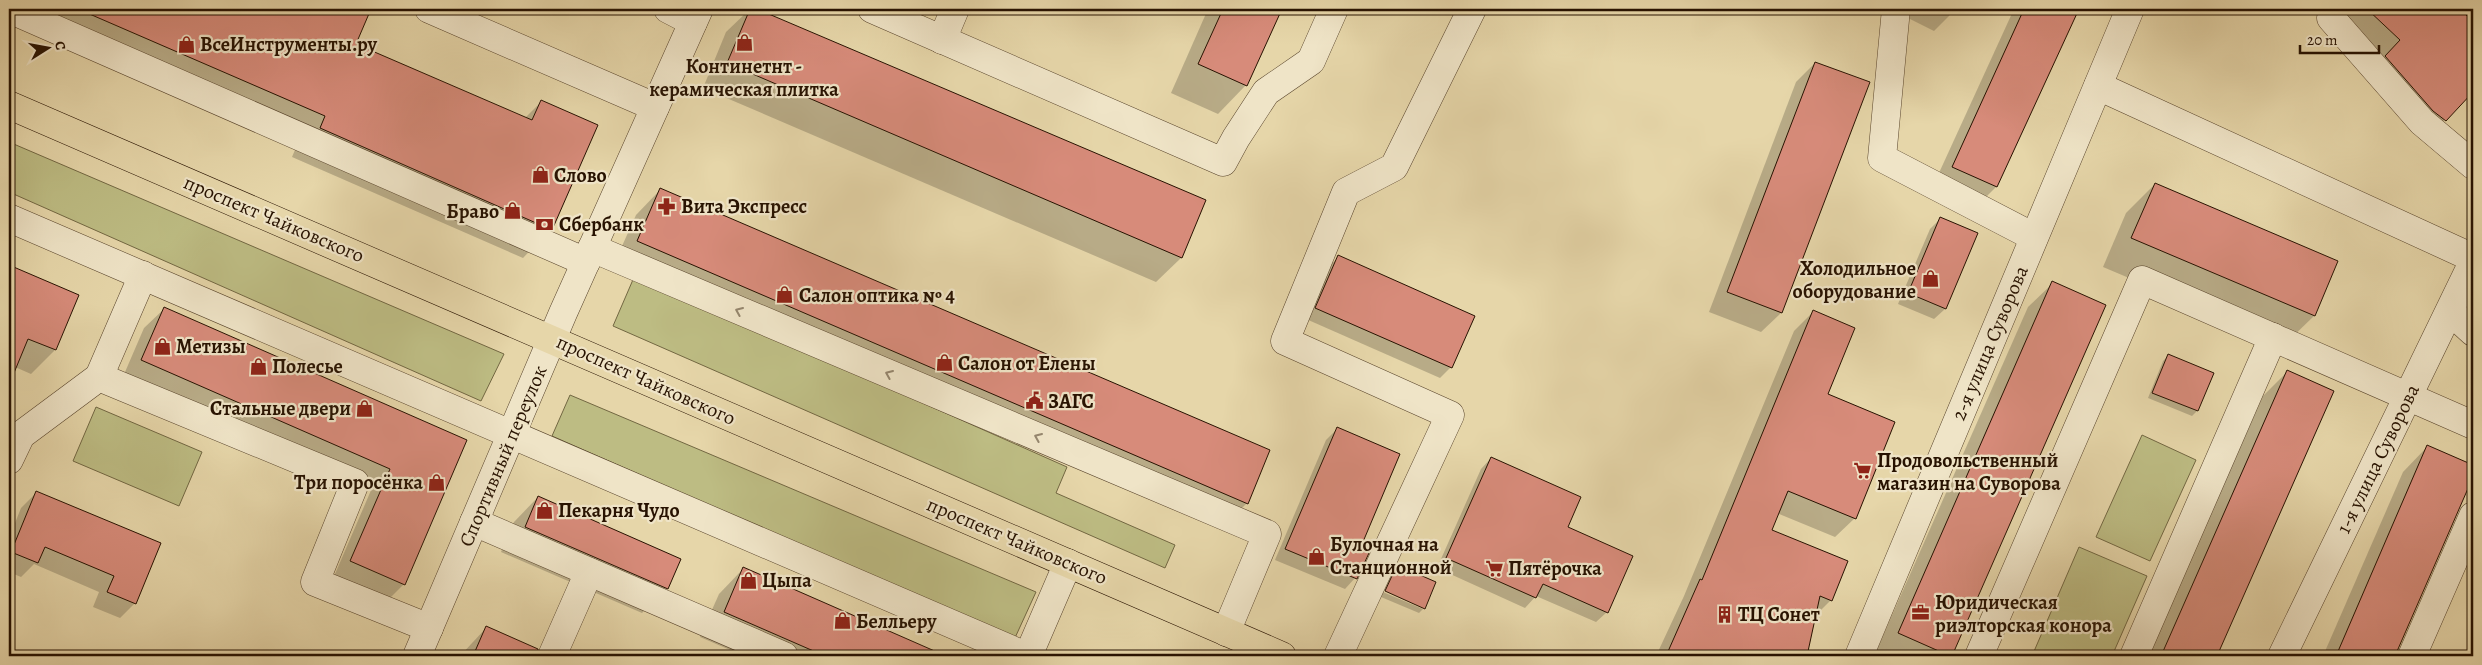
<svg xmlns="http://www.w3.org/2000/svg" width="2482" height="665" viewBox="0 0 2482 665" font-family="Alegreya,serif">
<style>
.green{fill:#bdbc83;stroke:#726742}
.shadow{fill:#0003}
.building{fill:#d78b7a;stroke:#271201}
.lines{fill:none;stroke-linecap:round;stroke-linejoin:round}
.minor-casing{stroke:#57432b;stroke-width:29}
.major-casing{stroke:#271201;stroke-width:29}
.minor{stroke:#efe4c7;stroke-width:28}
.major{stroke:#e6d6a9;stroke-width:28}
.oneway{stroke:#95866e}
.labels{text-anchor:middle;dominant-baseline:central;stroke-width:4.5;stroke-linejoin:round;paint-order:stroke}
.poi-label{font-size:20px;font-weight:bold;fill:#271201;stroke:#efe4c7;text-anchor:start}
.street-label{font-size:20px;fill:#271201;stroke:#efe4c7}
</style>
<rect width="100%" height="100%" fill="#e6d6a9"/>
<filter id="stains"><feTurbulence type="fractalNoise" baseFrequency=".004" numOctaves="4"/><feColorMatrix values="0 0 0 0 .2 0 0 0 0 .09 0 0 0 0 .02 0 0 0 .5 -.17"/></filter>
<radialGradient id="worn" r=".72"><stop offset=".6" stop-color="#630" stop-opacity="0"/><stop offset="1" stop-color="#630" stop-opacity=".3"/></radialGradient>
<g class="green">
<path d="M9,142L504,354L481,401L9,192Z"/>
<path d="M635,275L1067,467L1056,493L1175,545L1165,568L613,326Z"/>
<path d="M570,395L1036,592L1014,640L552,436Z"/>
<path d="M96,407L202,452L179,506L73,461Z"/>
<path d="M2142,435L2196,460L2150,561L2096,537Z"/>
<path d="M2079,547L2147,576L2112,656H2032Z"/>
</g>
<g class="shadow">
<path d="M16,9H357L368,13L355,44L525,118L541,102L551,229L523,258L292,157L297,145Z"/>
<path d="M750,9L1204,201L1181,258L1156,282L703,88L726,32Z"/>
<path d="M1208,9H1280L1246,85L1218,114L1171,93Z"/>
<path d="M1907,9H1953L1949,16L1934,31L1904,16Z"/>
<path d="M2014,9H2077L1996,187L1977,206L1933,186Z"/>
<path d="M2328,9H2458L2473,23V90L2425,140Z"/>
<path d="M1815,63L1868,83L1781,313L1761,332L1709,312L1796,82Z"/>
<path d="M2155,184L2336,262L2314,316L2285,344L2103,267L2126,213Z"/>
<path d="M660,190L1247,503L1222,528L613,266L636,215Z"/>
<path d="M1941,218L1977,234L1945,309L1934,319L1898,304L1930,229Z"/>
<path d="M1339,257L1473,316L1451,367L1440,378L1306,319L1328,267Z"/>
<path d="M9,266L78,295L55,350L31,374L15,367L9,382Z"/>
<path d="M2053,283L2104,306L1950,656H1874L2028,307Z"/>
<path d="M164,309L466,441L404,584L384,604L332,581L372,488L122,379L144,328Z"/>
<path d="M1813,312L1826,394L1855,518L1835,537L1777,513L1770,531L1831,600L1814,617L1806,656H1656L1684,596L1794,331Z"/>
<path d="M2168,356L2212,374L2197,411L2192,416L2148,398L2163,361Z"/>
<path d="M2288,371L2333,392L2216,656H2148L2263,396Z"/>
<path d="M1337,429L1358,549L1355,578L1345,589L1275,560L1326,440Z"/>
<path d="M2427,447L2473,467V474L2394,656H2323L2403,472Z"/>
<path d="M1491,458L1566,527L1607,612L1596,622L1536,596L1525,608L1437,568L1481,469Z"/>
<path d="M37,492L160,544L135,603L120,618L93,607L99,592L34,564L21,577L9,572V538L21,508Z"/>
<path d="M538,497L667,588L642,613L501,552L514,522Z"/>
<path d="M1398,567L1435,583L1423,608L1384,590L1393,572Z"/>
<path d="M743,569L943,656H744L700,637L719,594Z"/>
<path d="M1383,592L1423,609L1419,613L1381,597Z"/>
<path d="M486,628L533,649L530,656H460Z"/>
</g>
<g class="building">
<path d="M78,9H371L356,44L532,120L541,100L598,125L552,230L320,128L325,116Z"/>
<path d="M750,9H757L1206,200L1182,258L727,63Z"/>
<path d="M1223,9H1282L1247,86L1198,64Z"/>
<path d="M2024,9H2079L1997,187L1952,167Z"/>
<path d="M2367,9H2460L2473,22V92L2446,121L2433,111L2385,56L2400,40Z"/>
<path d="M1815,62L1870,82L1782,313L1727,292Z"/>
<path d="M2155,183L2338,261L2315,316L2131,238Z"/>
<path d="M660,188L1270,450L1248,504L637,241Z"/>
<path d="M1940,217L1978,233L1946,309L1908,293Z"/>
<path d="M1338,255L1475,316L1452,368L1315,308Z"/>
<path d="M9,265L79,295L56,350L28,339L9,385Z"/>
<path d="M2052,281L2106,305L1952,656H1950L1898,633Z"/>
<path d="M164,307L467,440L405,585L350,561L390,469L141,360Z"/>
<path d="M1813,310L1855,328L1828,394L1895,422L1856,519L1788,491L1772,530L1848,561L1832,601L1820,596L1807,656H1666L1700,579L1702,580Z"/>
<path d="M2168,354L2214,373L2198,411L2152,393Z"/>
<path d="M2287,370L2334,391L2217,656H2161Z"/>
<path d="M1337,427L1400,454L1360,549L1369,553L1357,579L1285,549Z"/>
<path d="M2427,445L2473,465V477L2395,656H2336Z"/>
<path d="M1491,457L1581,497L1568,527L1633,556L1608,613L1543,584L1536,598L1446,558Z"/>
<path d="M36,491L161,543L136,604L107,592L114,576L45,547L38,563L11,552Z"/>
<path d="M538,496L681,559L668,589L525,527Z"/>
<path d="M1397,565L1436,582L1425,609L1385,591Z"/>
<path d="M743,567L946,656H825L724,612Z"/>
<path d="M486,626L538,649L537,656H473Z"/>
</g>
<g class="lines">
<defs>
<g id="minor">
<path d="M9,9L586,262"/>
<path d="M429,9L655,107"/>
<path d="M668,9L693,22"/>
<path d="M872,9L1223,162L1236,138L1266,92L1311,61L1334,9"/>
<path d="M1896,9L1882,158L2034,237"/>
<path d="M2331,18L2422,122L2473,165"/>
<path d="M942,40L955,9"/>
<path d="M2098,86L2473,258"/>
<path d="M9,218L1026,656"/>
<path d="M592,248L1267,534L1226,632"/>
<path d="M2450,311L2473,332"/>
<path d="M99,377L355,483L315,582L429,628"/>
<path d="M9,460L21,435L99,377L143,275"/>
<path d="M474,522L784,656"/>
<path d="M417,656L563,313L699,9"/>
<path d="M552,656L589,572"/>
<path d="M1028,656L1068,563"/>
<path d="M1338,656L1450,415L1285,341L1346,192L1394,167L1472,9"/>
<path d="M1859,656L2130,9"/>
<path d="M1979,656L2142,280L2473,425"/>
<path d="M2134,656L2273,337"/>
<path d="M2282,656L2473,262"/>
<path d="M2412,656L2473,516"/>
</g>
<path id="major" d="M9,105L1282,656"/>
</defs>
<use href="#minor" class="minor-casing"/>
<use href="#major" class="major-casing"/>
<use href="#minor" class="minor"/>
<use href="#major" class="major"/>
</g>
<defs><path id="oneway-chevron" d="M-2-3.5L2.5 0L-2 3.5" fill="none" stroke-width="1.6" stroke-linecap="round" stroke-linejoin="round" transform="scale(1.25)"/></defs>
<g class="oneway">
<use href="#oneway-chevron" transform="translate(739 311) rotate(-157)"/>
<use href="#oneway-chevron" transform="translate(889 374) rotate(-157)"/>
<use href="#oneway-chevron" transform="translate(1038 437) rotate(-157)"/>
</g>
<defs>
<symbol id="shop-bare" viewBox="-9 -9 18 18"><path d="M-5-2.5h2.3a2.7 3.5 0 0 1 5.4 0H5L5.5 6h-11ZM-1.5-2.5h3a1.5 2.3 0 0 0-3 0Z" fill="#8f2418" stroke="#efe4c7" stroke-width="2.5" paint-order="stroke"/></symbol>
<symbol id="pharmacy-bare" viewBox="-9 -9 18 18"><path d="M-2-6h4v4h4v4h-4v4h-4v-4h-4v-4h4Z" fill="#8f2418" stroke="#efe4c7" stroke-width="2.5" paint-order="stroke"/></symbol>
<symbol id="bank-bare" viewBox="-9 -9 18 18"><path d="M-6-4H6V4H-6ZM0-2.3a2.3 2.3 0 1 0 0 4.6a2.3 2.3 0 1 0 0-4.6Z" fill="#8f2418" stroke="#efe4c7" stroke-width="2.5" paint-order="stroke"/></symbol>
<symbol id="civic-bare" viewBox="-9 -9 18 18"><path d="M-.6-6.5H3V-4.5H.6V-3L4-1V1h2V6H-6V1h2V-1L-.6-3ZM-1.2 2.5V6h2.4V2.5Z" fill="#8f2418" stroke="#efe4c7" stroke-width="2.5" paint-order="stroke"/></symbol>
<symbol id="supermarket-bare" viewBox="-9 -9 18 18"><path d="M-6-5.5h2.5l.6 2H6L4.5 2H-2.5L-4.4-4H-6ZM-1.5 3.2a1.3 1.3 0 1 0 .1 0ZM3 3.2a1.3 1.3 0 1 0 .1 0Z" fill="#8f2418" stroke="#efe4c7" stroke-width="2.5" paint-order="stroke"/></symbol>
<symbol id="office-bare" viewBox="-9 -9 18 18"><path d="M-6-3h4V-5.5h4V-3h4V5H-6ZM-1-4.5V-3h2v-1.5ZM-6 0V1H6V0Z" fill="#8f2418" stroke="#efe4c7" stroke-width="2.5" paint-order="stroke"/></symbol>
<symbol id="building-bare" viewBox="-9 -9 18 18"><path d="M-4-6H4V6H1V3H-1V6H-4ZM-2.5-4.3h1.7v1.8h-1.7ZM.8-4.3h1.7v1.8H.8ZM-2.5-1h1.7V.8h-1.7ZM.8-1h1.7V.8H.8Z" fill="#8f2418" stroke="#efe4c7" stroke-width="2.5" paint-order="stroke"/></symbol>
</defs>
<g fill-rule="evenodd">
<use href="#shop-bare" x="732" y="30" width="25" height="25"/>
<use href="#shop-bare" x="174" y="32" width="25" height="25"/>
<use href="#shop-bare" x="528" y="162" width="25" height="25"/>
<use href="#pharmacy-bare" x="654" y="194" width="25" height="25"/>
<use href="#shop-bare" x="500" y="198" width="25" height="25"/>
<use href="#bank-bare" x="532" y="212" width="25" height="25"/>
<use href="#shop-bare" x="1918" y="266" width="25" height="25"/>
<use href="#shop-bare" x="772" y="282" width="25" height="25"/>
<use href="#shop-bare" x="150" y="334" width="25" height="25"/>
<use href="#shop-bare" x="932" y="350" width="25" height="25"/>
<use href="#shop-bare" x="246" y="354" width="25" height="25"/>
<use href="#civic-bare" x="1022" y="388" width="25" height="25"/>
<use href="#shop-bare" x="352" y="396" width="25" height="25"/>
<use href="#supermarket-bare" x="1850" y="458" width="25" height="25"/>
<use href="#shop-bare" x="424" y="470" width="25" height="25"/>
<use href="#shop-bare" x="532" y="498" width="25" height="25"/>
<use href="#shop-bare" x="1304" y="544" width="25" height="25"/>
<use href="#supermarket-bare" x="1482" y="556" width="25" height="25"/>
<use href="#shop-bare" x="736" y="568" width="25" height="25"/>
<use href="#office-bare" x="1908" y="600" width="25" height="25"/>
<use href="#building-bare" x="1712" y="602" width="25" height="25"/>
<use href="#shop-bare" x="830" y="608" width="25" height="25"/>
</g>
<g class="labels">
<g class="poi-label">
<text x="200" y="44">ВсеИнструменты.ру</text>
<text x="744" y="66" text-anchor="middle">Континетнт -<tspan x="744" dy="23">керамическая плитка</tspan></text>
<text x="554" y="175">Слово</text>
<text x="681" y="206">Вита Экспресс</text>
<text x="499" y="211" text-anchor="end">Браво</text>
<text x="559" y="224">Сбербанк</text>
<text x="1916" y="268" text-anchor="end">Холодильное<tspan x="1916" dy="23">оборудование</tspan></text>
<text x="799" y="295">Салон оптика № 4</text>
<text x="176" y="346">Метизы</text>
<text x="958" y="363">Салон от Елены</text>
<text x="272" y="366">Полесье</text>
<text x="1048" y="401">ЗАГС</text>
<text x="351" y="408" text-anchor="end">Стальные двери</text>
<text x="1877" y="460">Продовольственный<tspan x="1877" dy="23">магазин на Суворова</tspan></text>
<text x="423" y="482" text-anchor="end">Три поросёнка</text>
<text x="558" y="510">Пекарня Чудо</text>
<text x="1330" y="544">Булочная на<tspan x="1330" dy="23">Станционной</tspan></text>
<text x="1508" y="568">Пятёрочка</text>
<text x="762" y="580">Цыпа</text>
<text x="1935" y="602">Юридическая<tspan x="1935" dy="23">риэлторская конора</tspan></text>
<text x="1738" y="614">ТЦ Сонет</text>
<text x="856" y="621">Белльеру</text>
</g>
<g class="street-label">
<text transform="translate(274 219) rotate(23)">проспект Чайковского</text>
<text transform="translate(1990 343) rotate(-67)">2-я улица Суворова</text>
<text transform="translate(646 380) rotate(24)">проспект Чайковского</text>
<text transform="translate(503 456) rotate(-67)">Спортивный переулок</text>
<text transform="translate(2378 459) rotate(-64)">1-я улица Суворова</text>
<text transform="translate(1017 541) rotate(23)">проспект Чайковского</text>
</g>
</g>
<rect width="2482" height="665" fill="none" stroke="#e6d6a9" stroke-width="30"/>
<rect x="10" y="10" width="2462" height="645" fill="none" stroke="#271201" stroke-width="2.5"/>
<rect x="15" y="15" width="2452" height="635" fill="none" stroke="#271201"/>
<g transform="translate(48 48) rotate(79)" stroke="#efe4c7" stroke-width="4" paint-order="stroke">
<path d="M0-4L9 19L0 12L-9 19Z" fill="#271201"/>
<text y="-8" font-size="14" font-weight="bold" text-anchor="middle" fill="#271201">С</text>
</g>
<path d="M2300 45v8h79v-8" fill="none" stroke="#271201" stroke-width="2.5"/>
<text x="2307" y="45" font-size="15" fill="#271201" stroke="#efe4c7" stroke-width="4" paint-order="stroke">20 m</text>
<rect width="100%" height="100%" filter="url(#stains)"/>
<rect width="100%" height="100%" fill="url(#worn)"/>
</svg>
